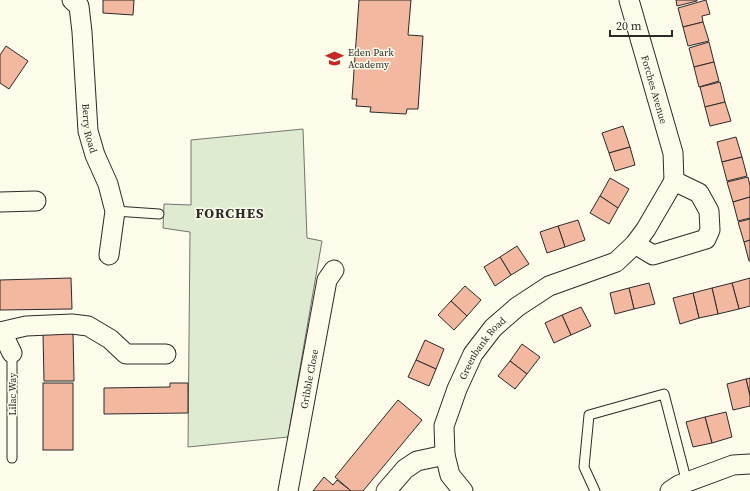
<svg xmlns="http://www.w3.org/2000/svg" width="750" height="491" viewBox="0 0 750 491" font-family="'Source Serif 4',serif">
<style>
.green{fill:#deebd1;stroke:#74746e}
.building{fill:#f2b8a0;stroke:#2b2b2b}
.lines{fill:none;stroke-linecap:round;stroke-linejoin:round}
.lane-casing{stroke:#2b2b2b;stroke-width:11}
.street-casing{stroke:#2b2b2b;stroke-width:21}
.lane{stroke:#fdfbea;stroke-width:9}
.street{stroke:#fdfbea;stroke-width:19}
.labels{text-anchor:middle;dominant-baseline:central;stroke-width:3;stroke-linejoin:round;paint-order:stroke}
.poi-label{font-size:10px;fill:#2b2b2b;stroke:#fdfbea;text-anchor:start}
.street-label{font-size:10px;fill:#2b2b2b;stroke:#fdfbea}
.district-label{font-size:14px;font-weight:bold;letter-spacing:1px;fill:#2b2b2b;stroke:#fdfbea}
</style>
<rect width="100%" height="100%" fill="#fdfbea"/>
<path class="green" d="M303,129L307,238L322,241L288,437L188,447L190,232L163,228L164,204L191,205V140Z"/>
<g class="building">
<path d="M103,0H134L133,15L103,13Z"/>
<path d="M359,0H411L408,35L423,36L418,109H407L406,114L370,112L371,107L356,106L357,99H352Z"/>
<path d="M676,0H697V1L677,6Z"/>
<path d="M706,0L710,14L702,16L703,22L683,27L678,8Z"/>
<path d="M703,22L709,41L688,46L683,27Z"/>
<path d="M709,42L714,62L694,67L689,48Z"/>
<path d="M6,46L28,61L9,89L0,83V55Z"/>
<path d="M714,62L719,81L699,87L694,67Z"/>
<path d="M720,82L725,102L705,107L700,87Z"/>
<path d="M725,102L731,121L710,126L705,107Z"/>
<path d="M623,126L630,147L609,153L602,133Z"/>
<path d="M736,137L742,157L722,162L717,142Z"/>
<path d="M630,147L635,165L615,171L609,153Z"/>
<path d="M742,157L747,176L727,181L722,162Z"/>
<path d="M748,177L750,186V197L733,202L727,182Z"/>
<path d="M610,178L629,189L618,208L600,196Z"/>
<path d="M600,196L618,208L609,224L590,213Z"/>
<path d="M750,197V218L738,221L733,202Z"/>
<path d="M750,219V240L744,242L738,222Z"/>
<path d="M578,220L585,240L565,247L558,226Z"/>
<path d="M558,226L565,247L547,253L540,232Z"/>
<path d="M750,240V261H749L744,242Z"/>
<path d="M517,246L529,264L511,275L500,257Z"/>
<path d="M500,257L511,275L495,286L484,267Z"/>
<path d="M71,278L72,309L0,310V280Z"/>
<path d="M750,278V306L739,309L732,283Z"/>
<path d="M649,283L655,304L634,309L629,288Z"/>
<path d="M732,283L739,309L718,314L712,288Z"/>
<path d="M465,286L481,300L467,316L451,301Z"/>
<path d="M629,288L634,309L615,314L610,293Z"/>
<path d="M712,288L718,314L699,318L693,293Z"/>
<path d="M693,293L699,318L680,324L673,298Z"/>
<path d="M451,301L467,316L454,330L438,315Z"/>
<path d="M581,307L591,326L571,335L562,315Z"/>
<path d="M562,315L571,335L554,343L545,323Z"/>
<path d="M73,333L74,381H44L43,334Z"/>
<path d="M425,340L444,349L436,369L416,360Z"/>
<path d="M522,344L540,357L527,374L510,361Z"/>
<path d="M416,360L436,369L429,386L408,377Z"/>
<path d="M510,361L527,374L515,389L498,376Z"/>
<path d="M750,378V396L746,379Z"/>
<path d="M746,379L750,396V406L733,410L727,384Z"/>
<rect x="43" y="383" width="30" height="67"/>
<path d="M170,383H188V413L104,414V388L170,387Z"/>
<path d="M398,400L422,420L363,491H351L335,477Z"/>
<path d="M726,412L732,437L712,443L705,417Z"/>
<path d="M705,417L712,443L693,447L686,422Z"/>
<path d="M324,477L333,485L337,480L351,491H313Z"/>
</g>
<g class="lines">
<defs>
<g id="lane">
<path d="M115,211L159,214"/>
<path d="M12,458V353"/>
<path d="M595,491L584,467L589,415L664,394L687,483"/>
</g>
<g id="street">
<path id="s1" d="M72,0L79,6L82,32L88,131L95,155L108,184L115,211L109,255"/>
<path id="s2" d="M629,0L673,153L674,181"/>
<path d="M0,202L36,201"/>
<path d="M635,244L653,255L706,239L710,230L709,211L699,193L674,181"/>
<path d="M0,332L26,326L72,324L88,326L110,339L126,354H166"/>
<path d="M2,332L12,353"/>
<path id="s3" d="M288,491L327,280L334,270"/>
<path d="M386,491L405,469L417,461L445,455"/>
<path id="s4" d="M463,491L450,475L445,455L444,426L457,389L473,354L493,328L517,307L549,286L616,262L635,244L646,229L674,181"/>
<path d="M670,491L679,485L733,465L750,464"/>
</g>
</defs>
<use href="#lane" class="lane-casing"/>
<use href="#street" class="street-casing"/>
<use href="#lane" class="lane"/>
<use href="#street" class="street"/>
</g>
<defs>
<symbol id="school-bare" viewBox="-9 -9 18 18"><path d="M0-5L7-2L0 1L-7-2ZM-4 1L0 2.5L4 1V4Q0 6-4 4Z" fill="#c62828" stroke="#fdfbea" stroke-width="2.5" paint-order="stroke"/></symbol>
</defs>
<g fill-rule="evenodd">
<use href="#school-bare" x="322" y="46" width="25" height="25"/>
</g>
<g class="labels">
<g class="poi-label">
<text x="348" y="52">Eden Park<tspan x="348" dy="12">Academy</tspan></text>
</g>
<g class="street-label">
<text stroke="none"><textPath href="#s2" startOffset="93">Forches Avenue</textPath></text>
<text stroke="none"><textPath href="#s1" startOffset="132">Berry Road</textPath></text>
<text stroke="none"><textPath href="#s4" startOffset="158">Greenbank Road</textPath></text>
<text stroke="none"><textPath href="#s3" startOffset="114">Gribble Close</textPath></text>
<text transform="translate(12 394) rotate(-90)">Lilac Way</text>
</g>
<g class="district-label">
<text x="230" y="213">FORCHES</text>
</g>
</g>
<path d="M610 30v6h62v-6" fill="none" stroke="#2b2b2b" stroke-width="2"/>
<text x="616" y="30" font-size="12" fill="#2b2b2b" stroke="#fdfbea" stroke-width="3" paint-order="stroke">20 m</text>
</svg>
